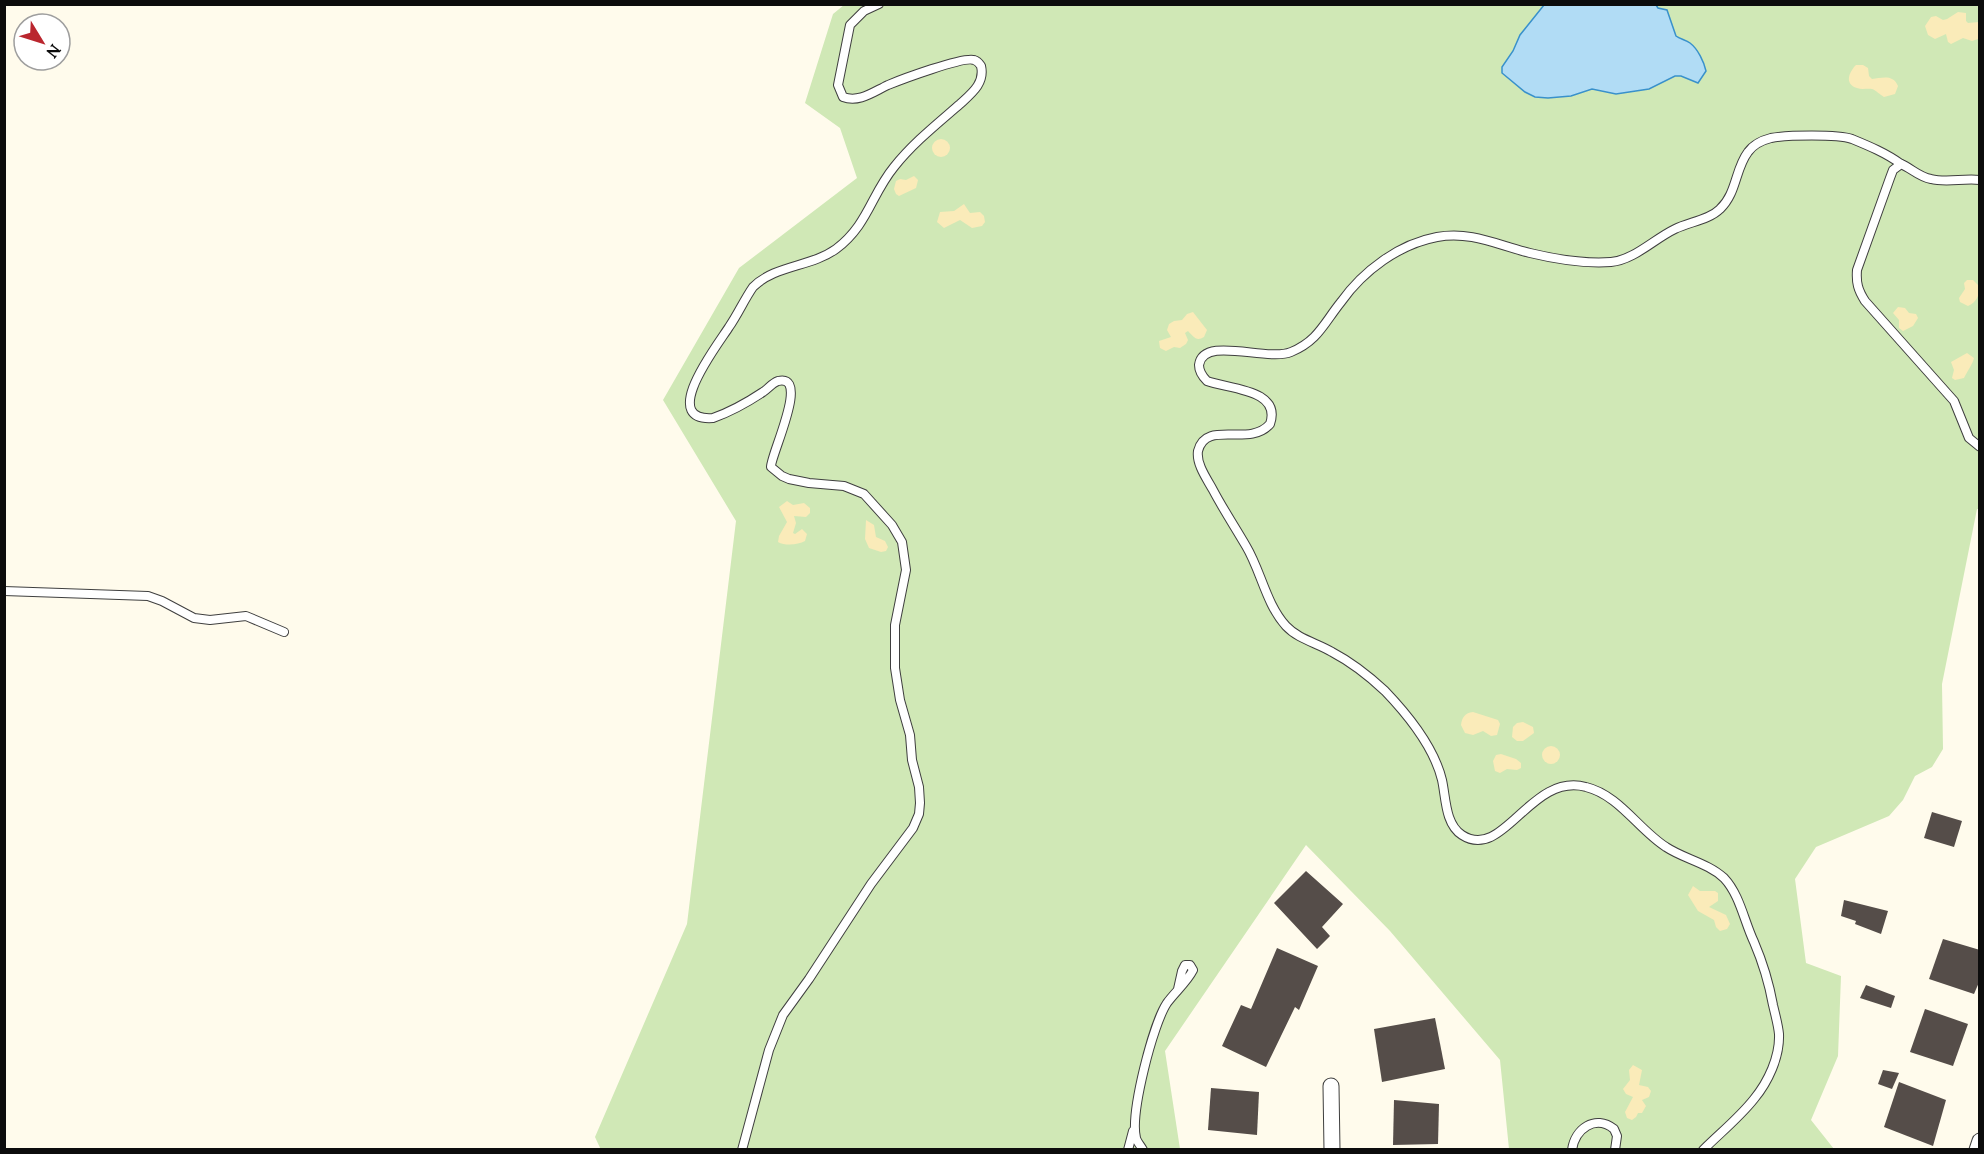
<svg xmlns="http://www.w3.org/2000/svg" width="1984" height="1154" viewBox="0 0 1984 1154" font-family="Lora,serif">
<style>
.green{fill:#d0e8b6}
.sand{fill:#faebb9}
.water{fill:#b1dcf5;stroke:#3991cb;stroke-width:1.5}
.building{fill:#554d49}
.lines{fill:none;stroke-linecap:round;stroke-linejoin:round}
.service-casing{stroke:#3f3f3f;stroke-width:10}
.minor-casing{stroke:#3f3f3f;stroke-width:17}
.service{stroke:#fff;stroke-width:8}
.minor{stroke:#fff;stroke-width:15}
</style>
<rect width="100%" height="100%" fill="#fffbec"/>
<path class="green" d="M844,5H1979L1980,509H1977L1942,684L1943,749L1932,767L1915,776L1903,800L1889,816L1816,847L1795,879L1806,963L1841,976L1838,1056L1811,1120L1834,1149H1509L1500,1060L1390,931L1306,845L1165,1051L1180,1149L601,1150L595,1137L687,924L736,521L663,400L739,268L857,178L840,128L805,103L833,14Z"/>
<g class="sand">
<path d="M1958,12L1966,13V21L1968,23L1979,22L1978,39L1972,41L1963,38L1951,44L1948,42L1946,34L1935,39L1928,35L1925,26L1931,17L1936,16L1943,20L1947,19Z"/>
<path d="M1856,65H1863L1868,68L1869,76L1872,79C1882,78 1893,74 1898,86L1895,94L1884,97C1880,95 1876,90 1872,89C1867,88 1862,90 1857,88C1844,84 1849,72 1856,65Z"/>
<circle cx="941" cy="148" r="9"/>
<path d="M914,176L918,180L916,188L899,196L896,194L894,189L896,181L900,179L906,180Z"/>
<path d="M964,204L970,213L980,212L984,216L985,222L982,226L972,228L960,220L944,228L937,222L940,212L954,211Z"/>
<path d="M1967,280H1973L1980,287C1980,294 1976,303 1968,306L1960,302L1959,298L1965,289L1964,283Z"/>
<path d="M1898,307L1905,308L1909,313L1916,314L1918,318L1913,326L1903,331L1899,328V320L1893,313Z"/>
<path d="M1193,312L1207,330L1204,337C1196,342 1193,336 1188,331L1185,333L1188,340L1186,344L1180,348L1174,347L1166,351L1160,348L1159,341L1171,337L1167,330L1169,324L1174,321L1182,320L1187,314Z"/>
<path d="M1967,353L1974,358C1973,363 1967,372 1964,378L1955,380L1952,378L1954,370L1951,362Z"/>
<path d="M787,501L793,505L804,503L810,508V513L806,517L794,516L796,523L793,533L795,534L802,529L807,534L805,541C798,545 785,546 778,542L779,536L787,522L779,507Z"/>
<path d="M866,520L874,525L876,537L885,541L888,547L886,551L881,552L869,548L865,539Z"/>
<path d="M1473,712L1498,720L1500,724L1497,735L1491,736L1483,731L1473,735L1465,733L1461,725C1462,717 1465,713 1473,712Z"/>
<path d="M1523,722L1533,727L1534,733L1523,741H1517L1512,737L1513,727L1517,723Z"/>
<circle cx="1551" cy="755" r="9"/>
<path d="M1501,754L1516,759L1521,763V768L1517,770L1507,769L1500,773L1495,771L1493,761L1496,755Z"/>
<path d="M1693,886L1700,891H1715L1718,893V901L1709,907L1726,915L1730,924L1727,929L1720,931L1716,927L1714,920L1698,911L1688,895Z"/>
<path d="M1633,1065L1642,1070L1639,1085L1648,1087L1651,1091L1649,1097L1642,1100L1646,1106L1642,1113H1638L1636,1117L1632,1120L1627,1118L1625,1112L1633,1097L1626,1094L1623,1089L1630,1080L1629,1070Z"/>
</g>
<path class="water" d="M1656,5L1658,8L1667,10L1676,36C1680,39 1686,40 1690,43C1698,49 1704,62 1706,71L1698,83L1681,76H1675L1649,89L1616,94L1592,89L1571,96L1548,98L1535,97L1525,92L1502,73V67L1513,51L1520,35L1544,5Z"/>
<g class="building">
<path d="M1932,812L1962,821L1954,847L1924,838Z"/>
<path d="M1306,871L1343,904L1322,927L1330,936L1317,949L1274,903Z"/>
<path d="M1844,900L1888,911L1881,934L1855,924L1856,921L1841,916Z"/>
<path d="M1943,939L1980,950V980L1974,994L1929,979Z"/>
<path d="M1277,948L1318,966L1299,1010L1295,1007L1266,1067L1222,1046L1241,1005L1251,1009Z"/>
<path d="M1866,985L1895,996L1891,1008L1860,998Z"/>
<path d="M1925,1009L1968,1024L1953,1066L1910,1052Z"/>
<path d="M1435,1018L1445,1069L1382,1082L1374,1029Z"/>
<path d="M1883,1070L1899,1073L1892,1089L1878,1084Z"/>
<path d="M1899,1082L1946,1100L1933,1146L1884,1127Z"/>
<path d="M1211,1088L1259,1092L1257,1135L1208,1130Z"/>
<path d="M1394,1100L1439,1104L1438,1144L1393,1145Z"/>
</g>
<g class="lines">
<defs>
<g id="service">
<path d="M1980,180C1964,178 1946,183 1931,179C1919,177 1911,168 1901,164L1893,170L1890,178L1857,270C1856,283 1858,290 1865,301L1954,401L1969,438L1980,447"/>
<path d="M4,591L148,596L162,601L194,618L210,620L246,616L284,632"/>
<path d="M742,1150L769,1050L783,1015L809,979L871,884L913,828L919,814L920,803L919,787L912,760L910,735L900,700L895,668V625L906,570L902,542L892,525L864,494L844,486L809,483L789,479L782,476L771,467C770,456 811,373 778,381C772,383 768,389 763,392C748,402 730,412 713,418C657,422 719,343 729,327C738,314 744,300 753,287C775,265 811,267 836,249C868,225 871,195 894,167C913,143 937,124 960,104C972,93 985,83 981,66C979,63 978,61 974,60C964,56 900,80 888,85C873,92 859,103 843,97L838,85L850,25L864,11L879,4"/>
<path d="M1128,1150L1133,1131"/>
<path d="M1143,1150C1141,1146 1137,1142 1136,1138C1130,1113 1153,1024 1167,1003C1175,992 1187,982 1193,970L1190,965H1185L1182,971L1178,989"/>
<path d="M1572,1150C1575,1129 1595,1114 1614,1129L1617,1136L1615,1150"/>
<path d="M1703,1150C1720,1133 1739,1118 1754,1099C1768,1082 1780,1057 1779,1034C1778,1024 1775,1014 1773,1005C1769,983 1763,963 1754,942C1744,921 1740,895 1724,878C1708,863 1684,859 1666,847C1639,830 1619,795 1586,787C1530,772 1504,862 1462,835C1445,824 1446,798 1442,780C1434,747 1408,715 1385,691C1369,676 1351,662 1332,652C1317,643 1298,639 1286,626C1266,604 1261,571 1246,546C1235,527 1223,509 1213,490C1207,479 1196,464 1198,451C1206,419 1249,448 1270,424C1282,389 1228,389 1207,381C1203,377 1199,372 1199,365C1203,335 1267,362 1291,352C1318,341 1324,323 1341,302C1363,271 1399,244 1437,237C1472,231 1497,245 1530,253C1555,259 1584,264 1611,262C1634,260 1654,239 1675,229C1689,222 1709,220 1720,209C1737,193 1735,169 1748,152C1753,145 1763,140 1771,138C1786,135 1838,134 1852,139C1869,146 1886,153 1901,164"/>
</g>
<g id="minor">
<path d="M1331,1086L1332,1150"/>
<path d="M1977,1150L1980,1141"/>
</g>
</defs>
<use href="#service" class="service-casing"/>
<use href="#minor" class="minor-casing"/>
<use href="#service" class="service"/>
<use href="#minor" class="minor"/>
</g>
<rect width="1984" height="1154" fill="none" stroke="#0c0c0c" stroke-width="12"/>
<g transform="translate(42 42) rotate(128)"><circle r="28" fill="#ffffff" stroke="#9e9e9e" stroke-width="1.5"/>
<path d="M0-4.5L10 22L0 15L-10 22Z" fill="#ba262e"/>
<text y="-9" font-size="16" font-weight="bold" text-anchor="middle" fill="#0c0c0c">N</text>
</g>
</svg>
